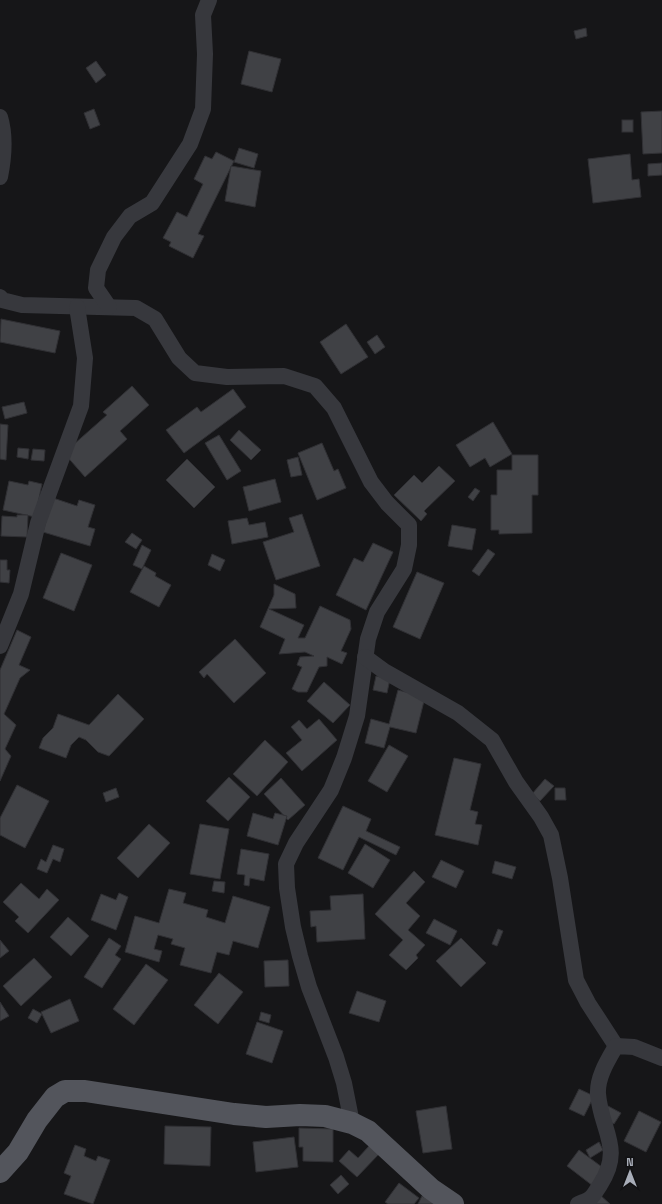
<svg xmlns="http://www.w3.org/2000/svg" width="662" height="1204" viewBox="0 0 662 1204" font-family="'Space Grotesk',sans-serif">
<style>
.building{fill:#404145;stroke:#303034}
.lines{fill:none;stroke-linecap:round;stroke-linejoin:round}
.minor{stroke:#37383d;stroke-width:16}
.primary{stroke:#53555c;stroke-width:22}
</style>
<rect width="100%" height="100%" fill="#161618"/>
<g class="building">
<path d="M586,28L587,36L576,39L574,31Z"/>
<path d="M249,51L281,59L272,92L241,84Z"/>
<path d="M96,61L106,75L96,83L86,68Z"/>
<path d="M94,109L100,125L90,129L84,113Z"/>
<path d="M662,111V153L643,154L641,112Z"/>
<rect x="622" y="120" width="11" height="12"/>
<path d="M239,148L258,154L254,168L234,162Z"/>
<path d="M216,152L234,161L198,234L204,236L193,258L169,246L171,242L163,238L177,212L187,217L203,184L194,179L205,156L212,159Z"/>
<path d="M630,154L632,180L639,179L641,197L593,203L588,159Z"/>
<path d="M662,163V175L648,176V164Z"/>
<path d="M231,166L261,171L255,207L225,201Z"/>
<path d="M1,319L60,331L55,353L0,342Z"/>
<path d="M346,324L368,357L341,374L320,342Z"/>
<path d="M377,335L385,347L375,354L367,342Z"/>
<path d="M132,386L149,405L120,431L127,439L85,477L64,453L107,415L103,412Z"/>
<path d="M233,389L246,407L184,453L166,430L197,407L201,412Z"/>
<path d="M24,402L27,413L5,419L2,407Z"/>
<path d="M493,422L512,454L490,467L485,458L470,467L456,445Z"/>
<path d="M0,424L8,425L6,460L0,459Z"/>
<path d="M239,430L261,450L251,460L230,440Z"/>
<path d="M219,435L241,471L227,480L205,443Z"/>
<path d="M322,443L334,471L338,469L346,488L317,500L298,453Z"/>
<path d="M18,448L29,449L28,459L17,457Z"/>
<path d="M33,449L45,450L44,461L31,460Z"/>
<path d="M512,455H538V495H532V533L499,534V530H491V495H497V470H512Z"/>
<path d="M298,457L302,475L291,477L287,460Z"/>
<path d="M187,459L215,487L194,508L166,480Z"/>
<path d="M439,466L455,481L424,511L427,514L421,521L394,495L414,475L422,483Z"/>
<path d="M275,479L281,502L249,511L243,487Z"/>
<path d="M9,481L28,485L29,481L42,484L35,517L3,510Z"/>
<path d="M475,488L480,491L473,501L468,497Z"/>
<path d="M53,498L77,506L79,500L95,505L88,527L95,529L90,546L43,532Z"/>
<path d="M302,514L320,566L276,580L263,542L294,532L289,518Z"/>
<path d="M17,515H28L27,537L1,536L2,516L17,517Z"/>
<path d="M247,518L249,525L265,522L268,537L232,544L228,521Z"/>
<path d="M452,525L476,529L472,550L448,546Z"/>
<path d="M132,533L142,540L136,549L125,542Z"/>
<path d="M373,543L393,552L366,610L336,595L354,558L363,562Z"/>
<path d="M142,545L151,550L142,569L133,565Z"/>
<path d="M488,549L495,554L479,576L472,571Z"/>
<path d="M61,553L92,565L74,611L43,598Z"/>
<path d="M212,554L225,560L220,571L208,565Z"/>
<path d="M0,560H7V570H10L9,583L0,582Z"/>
<path d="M144,566L156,573L155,576L171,585L159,607L130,592Z"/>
<path d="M417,572L444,583L420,639L393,627Z"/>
<path d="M274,584L295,594L296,608L269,609L304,625L298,638H305L320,606L350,620L351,629L341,651L347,653L342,664L327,657V666L319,667L307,692H298L292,689L302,667L297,665L300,657L314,656L305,652L279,654L285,639L260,627L274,595Z"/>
<path d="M17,630L31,637L19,665L30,670L20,678L4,714L16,725L5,749L11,756L0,781V670Z"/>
<path d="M235,639L266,673L234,703L207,674L204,678L199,672Z"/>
<path d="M376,676L390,679L387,693L373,690Z"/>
<path d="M324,682L350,705L333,723L307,701Z"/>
<path d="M398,690L425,697L416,733L390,727L384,748L365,743L371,719L389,724Z"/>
<path d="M118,694L144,719L109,756L98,752L86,740L79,737L71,745L66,758L39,748L43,738L53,728L58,714L89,725Z"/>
<path d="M319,719L337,740L302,771L286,753L302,740L291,727L299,720L307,729Z"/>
<path d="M265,740L288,762L257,796L233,774Z"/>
<path d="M389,745L408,756L387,792L368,781Z"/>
<path d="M454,758L481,764L470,810L478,812L475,824L482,825L478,845L435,835Z"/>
<path d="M229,777L250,797L228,821L206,801Z"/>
<path d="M281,778L305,805L288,820L264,794Z"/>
<path d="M545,779L554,786L540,801L532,794Z"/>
<path d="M17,785L49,801L25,848L0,835V818Z"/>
<path d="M116,788L119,797L106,802L103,793Z"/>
<path d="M555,788H565L566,800H555Z"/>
<path d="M343,806L371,819L366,831L400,847L396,855L359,837L343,870L318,858Z"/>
<path d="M253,813L273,819L275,813L287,816L278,845L247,836Z"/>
<path d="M149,824L170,843L138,878L117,858Z"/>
<path d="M200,824L229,829L220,879L190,874Z"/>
<path d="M365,844L390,860L373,888L348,873Z"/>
<path d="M53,845L64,849L60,862L53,859L47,873L37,869L41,859L46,862Z"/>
<path d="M241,849L269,854L264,881L250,878L249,886L244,885L245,875L237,874Z"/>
<path d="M441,860L464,871L456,888L432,877Z"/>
<path d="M495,861L516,867L512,879L492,873Z"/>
<path d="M414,871L425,882L406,903L420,916L408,930L425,945L416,955L418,958L406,970L389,955L403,940L375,914Z"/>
<path d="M214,881L225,882L224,893L212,891Z"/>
<path d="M21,883L39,899L47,889L59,900L28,933L15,921L19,917L3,902Z"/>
<path d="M169,889L186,893L183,903L208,910L206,917L225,923L233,896L270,907L258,948L233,941L229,955L217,952L211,973L180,965L185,948L171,944L173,939L158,935L154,949L162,951L159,962L125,952L135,916L159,923Z"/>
<path d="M119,893L128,897L116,930L91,920L101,894L116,900Z"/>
<path d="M363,894L365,939L317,942L316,926L311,927L310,911L331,910L330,896Z"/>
<path d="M68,917L89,936L71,956L50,937Z"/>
<path d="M434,919L457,931L450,945L426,933Z"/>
<path d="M498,929L503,931L497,946L492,944Z"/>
<path d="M109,938L121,946L115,955L121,959L102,988L84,977Z"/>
<path d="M461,938L486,963L461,987L436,961Z"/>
<path d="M0,940L9,951L0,958Z"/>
<path d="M34,958L52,977L21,1006L3,986Z"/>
<path d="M288,960L289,986L265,987L264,961Z"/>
<path d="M146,964L168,980L134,1025L113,1009Z"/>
<path d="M219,973L243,992L218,1024L194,1005Z"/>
<path d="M357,991L386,1001L379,1022L349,1013Z"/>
<path d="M70,999L79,1021L51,1033L41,1012Z"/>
<path d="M0,1002L9,1016L0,1021Z"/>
<path d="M33,1009L42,1014L37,1023L28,1018Z"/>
<path d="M261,1012L271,1015L269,1023L259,1020Z"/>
<path d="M257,1022L283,1031L272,1063L246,1054Z"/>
<path d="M579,1089L594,1096L584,1116L569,1109Z"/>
<path d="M446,1106L452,1149L423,1153L416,1111Z"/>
<path d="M608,1106L621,1113L614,1124L601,1117Z"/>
<path d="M639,1111L661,1122L646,1152L624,1141Z"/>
<path d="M165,1126L211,1127L210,1166L164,1164Z"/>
<path d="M299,1128L333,1129V1162L303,1161V1147H299Z"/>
<path d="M294,1137L298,1167L256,1172L253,1142Z"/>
<path d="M599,1142L603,1150L590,1158L586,1150Z"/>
<path d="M75,1145L86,1149L84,1156L96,1161L98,1156L110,1160L93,1204L64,1194L71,1176L64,1173Z"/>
<path d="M369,1146L379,1154L357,1177L339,1161L349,1150L358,1158Z"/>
<path d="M579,1150L606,1170L593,1186L567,1166Z"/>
<path d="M341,1175L349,1184L338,1194L330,1185Z"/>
<path d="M399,1183L419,1198L414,1204H388L385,1202Z"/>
<path d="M599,1194L610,1204H590Z"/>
<path d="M422,1196L436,1204H418Z"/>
</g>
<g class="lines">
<g class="minor">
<path d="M0,117C6,137 4,157 0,177"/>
<path d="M0,297L2,300L22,305L136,308L155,319L179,358L195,373L227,377L284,376L315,386L334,408L371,482L387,503L409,525V545L404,569L377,612L368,639L357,716L344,758L331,790L296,843L286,864L287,888L293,927L300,956L309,987L336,1057L344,1083L352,1123"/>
<path d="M109,307L96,288L98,270L114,237L130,216L152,203L190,144L203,109L205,54L203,15L209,0"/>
<path d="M0,646L21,594L38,523L81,406L85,358L77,307"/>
<path d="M365,657L384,671L458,713L492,740L516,782L541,817L551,835L560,878L576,980L588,1003L616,1046"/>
<path d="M578,1204C593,1199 592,1197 600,1185C624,1148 601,1131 598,1094C597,1077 608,1060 616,1046L634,1047L662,1058"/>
</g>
<path class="primary" d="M0,1172L18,1152L37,1120L55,1097L65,1091H85L234,1114L266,1117L300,1115L325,1116L352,1123L368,1131L431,1189L453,1204"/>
</g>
<g transform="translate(630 1172)" stroke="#111113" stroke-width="3" paint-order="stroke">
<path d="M0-3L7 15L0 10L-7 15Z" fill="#a8adb8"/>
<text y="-6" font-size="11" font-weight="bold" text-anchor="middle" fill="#a8adb8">N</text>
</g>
</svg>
